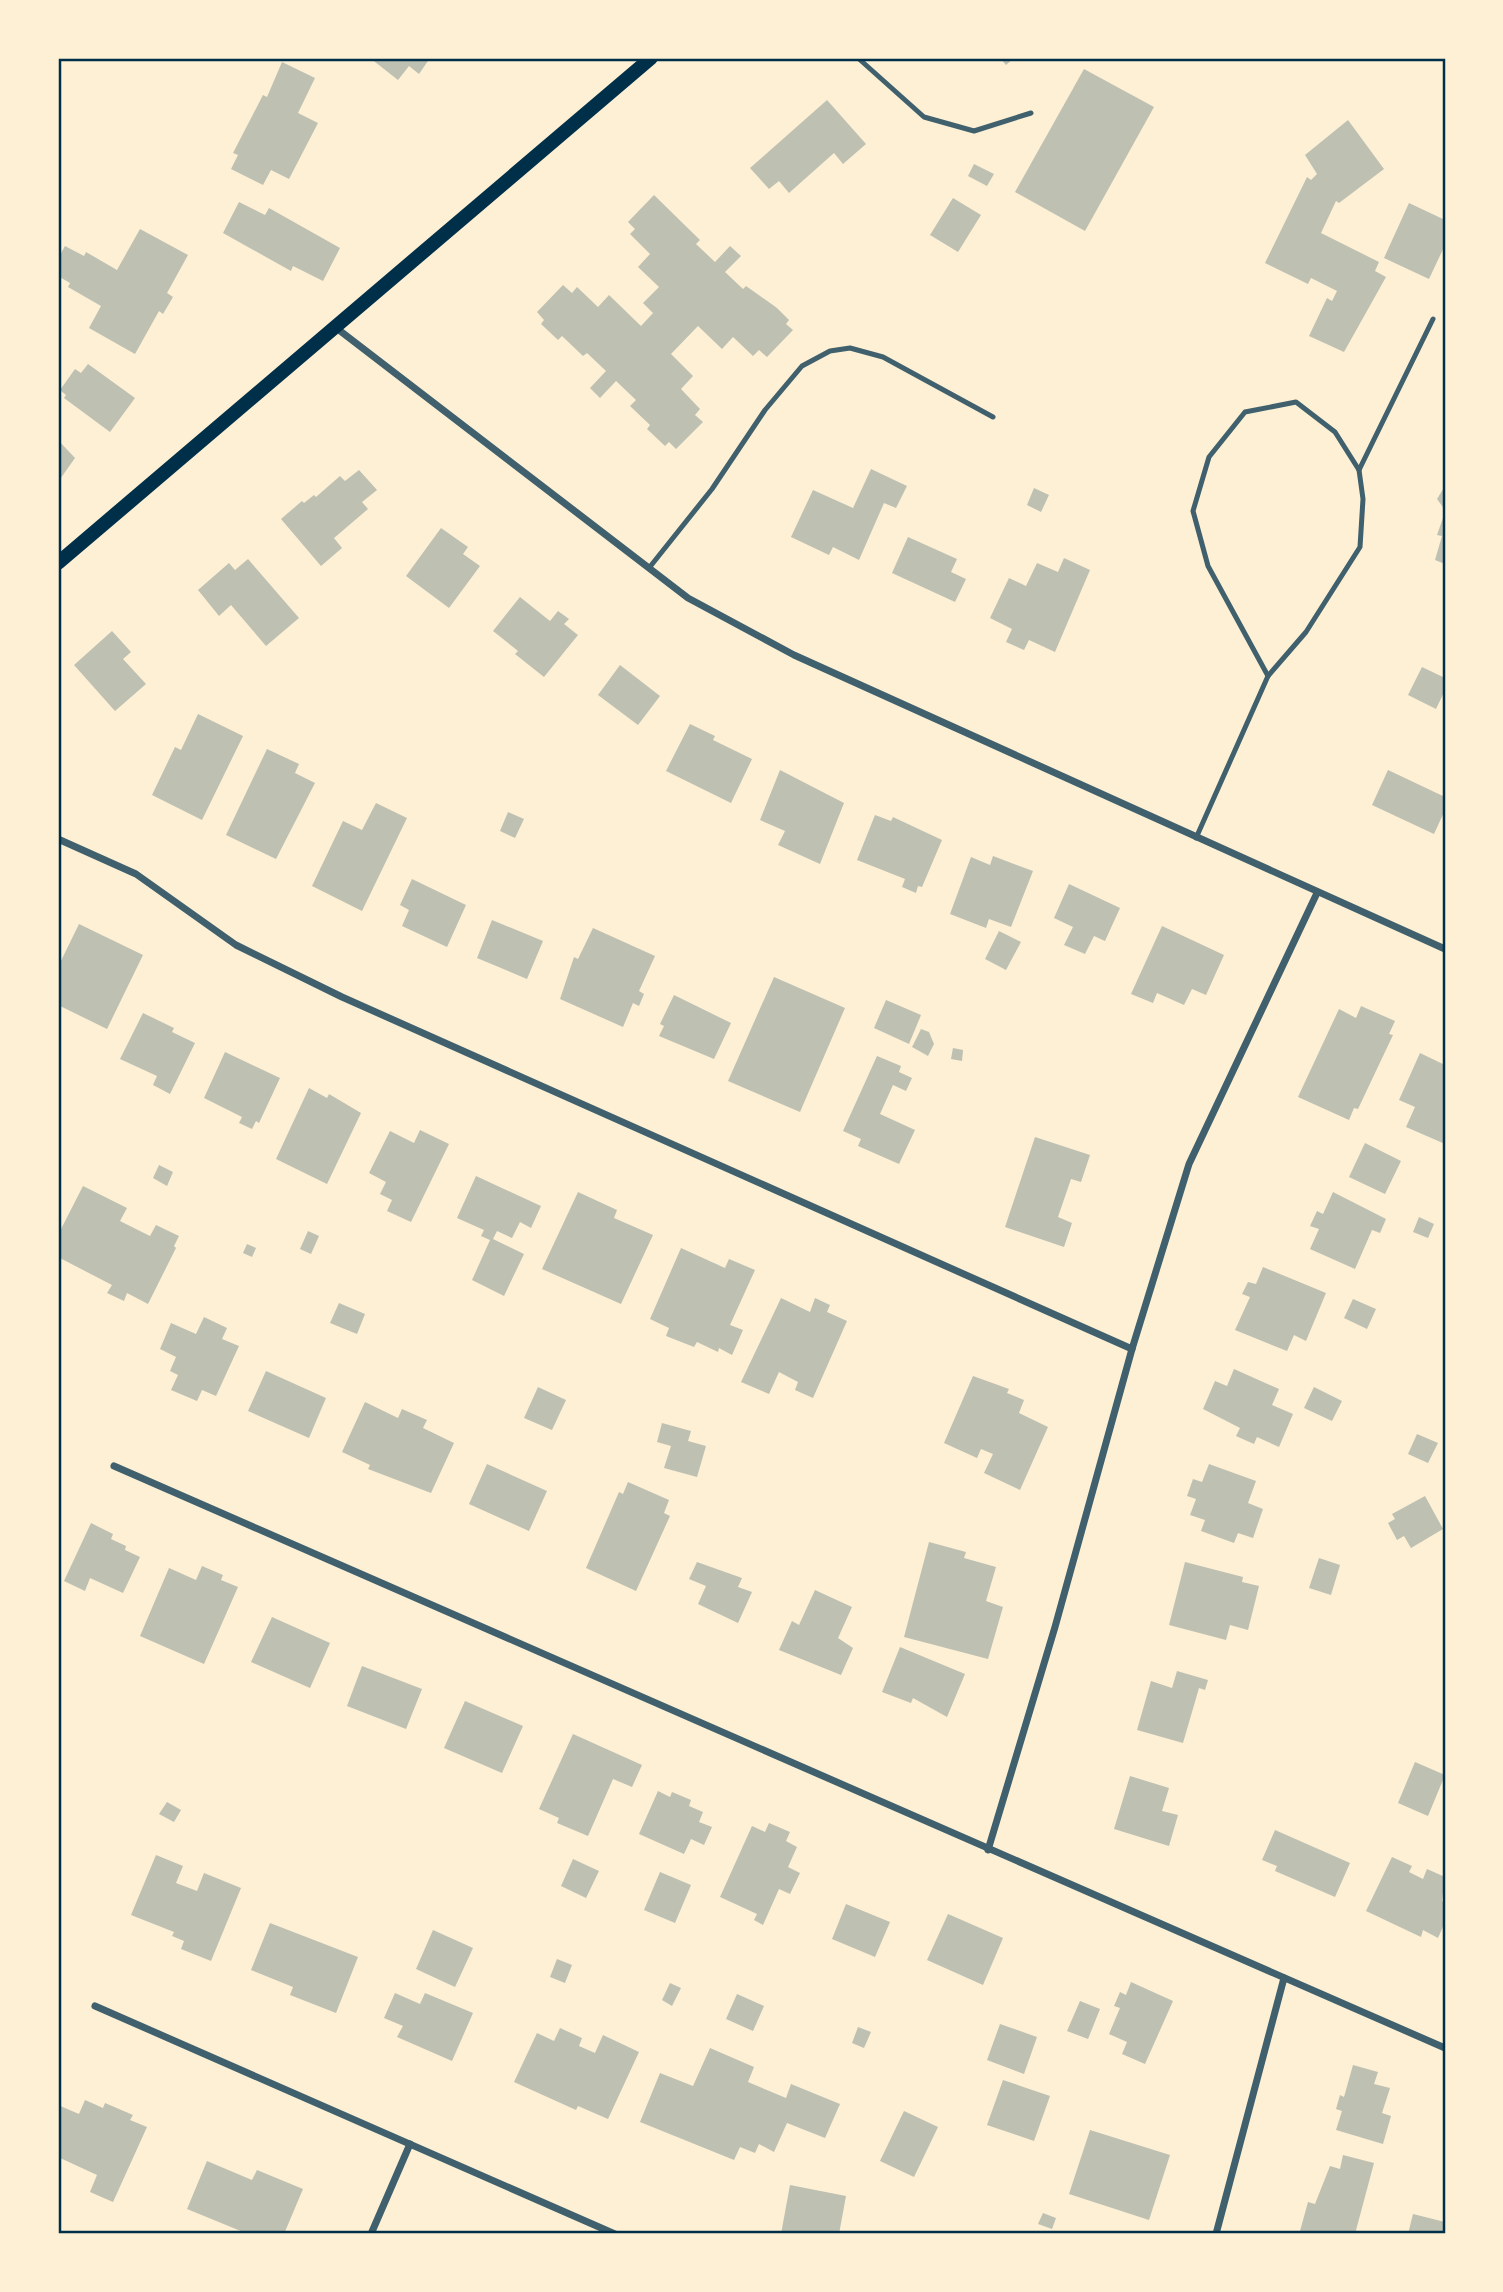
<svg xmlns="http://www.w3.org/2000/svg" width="1503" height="2292" viewBox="0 0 1503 2292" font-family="Arial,sans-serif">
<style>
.building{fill:#bec0b2}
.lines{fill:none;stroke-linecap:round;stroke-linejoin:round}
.service{stroke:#3f606c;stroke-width:5}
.minor{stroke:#3f606c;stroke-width:7}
.secondary{stroke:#003049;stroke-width:14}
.neatline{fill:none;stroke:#003049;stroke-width:2.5}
</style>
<rect width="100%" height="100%" fill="#fdf0d5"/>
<g class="building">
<path d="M370,58H430L419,74L409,66L398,80Z"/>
<path d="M1000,58H1014L1006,65Z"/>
<path d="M282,62L315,78L298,113L318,123L289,179L271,170L263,185L231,169L238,155L233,153L263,95L267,97Z"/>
<path d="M1084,69L1154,107L1085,231L1015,192Z"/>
<path d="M827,100L866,144L843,164L834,153L789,193L779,181L769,189L750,168Z"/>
<path d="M1348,120L1384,169L1339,203L1336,201L1321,233L1379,262L1375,271L1386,277L1344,352L1309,336L1327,298L1332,301L1337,291L1311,278L1308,284L1265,263L1307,177L1311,180L1317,174L1305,155Z"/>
<path d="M974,164L994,174L987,186L968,176Z"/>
<path d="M654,195L700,240L696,244L715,262L730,246L741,256L725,272L743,289L746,286L777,308L789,320L786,324L793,330L767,357L759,350L753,356L733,337L722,349L698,326L671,354L693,376L681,389L700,409L695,415L703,422L676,449L669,442L665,446L647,429L650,425L630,406L636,400L616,381L600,398L590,388L606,371L587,353L583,356L562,336L558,340L541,324L544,320L537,312L563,285L572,293L577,287L598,307L609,295L641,326L653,313L643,303L659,287L638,267L650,254L630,234L635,229L628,222Z"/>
<path d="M953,198L981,215L958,252L930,235Z"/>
<path d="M239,202L265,215L269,208L340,248L323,281L293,266L291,271L223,233Z"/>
<path d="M1409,203L1445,220V245L1429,279L1384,258Z"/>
<path d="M140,229L188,255L167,293L173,297L163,314L159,311L135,354L89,328L101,306L68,287L70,283L58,276V259L65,246L84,256L86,252L117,270Z"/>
<path d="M88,364L135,398L110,432L64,398L66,395L60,390L75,369L81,373Z"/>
<path d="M58,440L75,458L58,482Z"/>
<path d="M871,469L907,486L896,508L884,503L859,560L833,547L829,555L791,537L813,490L853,508Z"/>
<path d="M359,470L377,490L362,502L368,509L334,538L342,548L321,566L281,519L302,501L304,503L314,495L316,497L340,476L345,481Z"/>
<path d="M1445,486V510L1437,499Z"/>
<path d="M1034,488L1049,495L1041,512L1027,505Z"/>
<path d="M1445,512V564L1435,560L1442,536L1437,535Z"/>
<path d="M441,528L468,547L463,554L480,566L449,608L406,576Z"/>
<path d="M908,537L957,559L951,572L966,579L955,602L892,573Z"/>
<path d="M1064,558L1090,570L1055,652L1029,640L1024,650L1006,642L1012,629L990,618L1009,578L1026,586L1037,563L1058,572Z"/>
<path d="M248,559L299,618L266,646L231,605L219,616L198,590L229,563L235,570Z"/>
<path d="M520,597L550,621L558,611L569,619L564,624L578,635L544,677L515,654L518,651L493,631Z"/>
<path d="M112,631L131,652L123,659L146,684L115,711L74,665Z"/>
<path d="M620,665L660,696L638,725L598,695Z"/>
<path d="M1422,667L1445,678V690L1436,709L1408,695Z"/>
<path d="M198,714L243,736L202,820L152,795L175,747L181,750Z"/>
<path d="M690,724L715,736L713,740L752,759L731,803L666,771Z"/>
<path d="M267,749L299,764L295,773L315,783L276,859L226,835Z"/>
<path d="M780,770L844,803L820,864L778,845L785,831L760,820Z"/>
<path d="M1388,770L1445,797V810L1434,834L1372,805Z"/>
<path d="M376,803L407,818L362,911L312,886L343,821L362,830Z"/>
<path d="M508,812L524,819L515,838L500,831Z"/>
<path d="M875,815L891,821L893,817L942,840L922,887L918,886L916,893L902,887L905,879L857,860Z"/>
<path d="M993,856L1033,871L1011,927L989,919L986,928L950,914L971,857L990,865Z"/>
<path d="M412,879L466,905L447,947L402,926L409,910L400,905Z"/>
<path d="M1069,884L1120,908L1105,941L1094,936L1085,954L1064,945L1073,927L1054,918Z"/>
<path d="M492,920L543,941L527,979L477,958Z"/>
<path d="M79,924L143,955L107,1029L58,1005V967Z"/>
<path d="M1162,926L1224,955L1206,995L1192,989L1184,1005L1157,993L1153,1003L1131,994Z"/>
<path d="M593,928L655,956L639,991L644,994L639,1006L633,1003L623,1027L560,999L574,957L578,959Z"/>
<path d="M999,931L1021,942L1006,970L985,959Z"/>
<path d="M774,977L845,1008L800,1112L728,1081Z"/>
<path d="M674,995L731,1023L714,1059L659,1036L664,1026L660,1024Z"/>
<path d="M886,1000L921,1015L909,1044L874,1028Z"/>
<path d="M1361,1006L1395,1021L1389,1034L1393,1035L1358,1109L1354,1108L1349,1120L1298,1097L1339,1009L1356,1018Z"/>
<path d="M143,1013L174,1028L172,1032L195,1043L170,1094L153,1085L157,1076L120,1059Z"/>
<path d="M921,1029L929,1032L934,1044L928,1056L912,1047Z"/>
<path d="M953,1048L963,1050L962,1061L951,1059Z"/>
<path d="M225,1052L280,1078L259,1123L256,1121L252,1129L239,1123L242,1117L204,1098Z"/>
<path d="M1420,1053L1445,1065V1144L1406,1127L1415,1107L1399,1100Z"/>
<path d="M877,1056L901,1066L899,1072L912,1078L906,1091L893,1085L880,1114L915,1130L899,1164L858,1146L861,1139L843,1131Z"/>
<path d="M309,1088L327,1098L329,1094L361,1113L327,1184L276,1159Z"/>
<path d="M420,1130L449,1144L411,1222L387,1211L392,1200L380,1194L386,1182L369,1173L390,1131L414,1143Z"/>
<path d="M1035,1137L1090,1155L1081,1182L1071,1179L1058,1217L1072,1223L1064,1247L1005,1227Z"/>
<path d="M1365,1143L1401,1161L1385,1194L1349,1177Z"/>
<path d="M159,1165L173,1172L167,1186L153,1178Z"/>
<path d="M476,1176L541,1206L531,1228L520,1222L512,1238L497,1231L493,1239L524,1254L504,1296L472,1280L490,1240L481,1236L484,1230L457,1218Z"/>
<path d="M83,1186L127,1208L120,1221L150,1236L156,1225L179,1236L174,1246L176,1248L148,1304L127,1293L124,1301L107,1293L112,1285L58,1257V1235Z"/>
<path d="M578,1192L617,1210L614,1218L653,1235L621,1304L542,1269Z"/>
<path d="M1333,1192L1386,1219L1380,1233L1372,1230L1355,1269L1310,1249L1319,1229L1310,1226L1317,1211L1323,1214Z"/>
<path d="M1419,1217L1434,1224L1428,1238L1413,1232Z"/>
<path d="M308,1231L319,1236L311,1254L300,1249Z"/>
<path d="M247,1244L256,1248L252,1257L243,1253Z"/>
<path d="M681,1248L725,1268L729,1259L755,1270L730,1325L743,1330L732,1355L719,1348L718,1352L697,1342L694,1347L666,1336L669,1328L650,1319Z"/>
<path d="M1263,1267L1326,1293L1306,1341L1294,1335L1287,1351L1235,1330L1250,1297L1242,1294L1248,1282L1256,1284Z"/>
<path d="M781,1298L810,1312L815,1298L830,1305L827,1312L847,1321L813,1398L795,1390L798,1382L779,1372L769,1394L741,1382Z"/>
<path d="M1353,1299L1376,1309L1367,1329L1344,1318Z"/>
<path d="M339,1303L365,1314L357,1334L330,1323Z"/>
<path d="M204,1317L227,1328L222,1339L239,1346L216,1396L202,1390L197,1401L171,1390L178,1375L170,1371L176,1357L160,1349L171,1323L196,1334Z"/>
<path d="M1234,1369L1279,1389L1272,1405L1293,1414L1279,1447L1257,1437L1254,1444L1236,1436L1240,1428L1203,1409L1215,1381L1227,1386Z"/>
<path d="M266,1371L326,1398L309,1438L248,1411Z"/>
<path d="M973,1376L1009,1389L1007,1393L1024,1400L1019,1413L1048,1427L1020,1490L984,1473L993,1454L981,1449L977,1458L944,1443Z"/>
<path d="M538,1387L566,1400L552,1430L524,1418Z"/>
<path d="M1314,1387L1342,1401L1332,1421L1304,1408Z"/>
<path d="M365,1402L398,1418L402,1409L427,1420L423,1428L454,1443L431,1493L368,1469L370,1465L342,1452Z"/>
<path d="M662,1423L691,1431L688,1441L706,1446L697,1477L664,1468L671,1446L657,1442Z"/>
<path d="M1417,1434L1438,1443L1428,1463L1408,1454Z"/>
<path d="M487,1464L547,1491L529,1531L469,1504Z"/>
<path d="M1209,1464L1256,1481L1248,1503L1263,1509L1253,1538L1238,1533L1234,1543L1201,1531L1205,1520L1190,1515L1196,1499L1187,1496L1193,1479L1202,1482Z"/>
<path d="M628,1482L669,1500L664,1513L670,1516L636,1591L586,1568L619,1492L623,1494Z"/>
<path d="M1425,1496L1443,1529L1411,1548L1404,1536L1397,1540L1388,1523L1395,1519L1392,1514Z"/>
<path d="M91,1523L113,1534L111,1539L126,1546L125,1550L140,1557L123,1593L90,1578L85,1591L64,1581Z"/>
<path d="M929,1542L966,1552L964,1558L996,1567L986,1601L1003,1607L988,1659L904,1637Z"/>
<path d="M1319,1558L1340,1565L1331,1595L1309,1588Z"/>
<path d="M697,1562L742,1578L738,1587L752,1592L738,1623L698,1604L706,1586L689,1579Z"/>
<path d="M1185,1562L1243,1577L1242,1582L1259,1586L1248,1630L1230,1625L1226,1640L1169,1625Z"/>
<path d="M202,1566L223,1575L221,1580L238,1587L204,1664L140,1636L169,1568L196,1580Z"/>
<path d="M815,1590L852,1607L838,1638L853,1648L841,1675L779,1650L792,1621L799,1625Z"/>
<path d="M272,1617L330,1643L310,1688L251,1662Z"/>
<path d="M900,1647L965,1674L947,1717L913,1698L911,1703L882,1692Z"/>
<path d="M362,1666L422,1689L406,1729L347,1706Z"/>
<path d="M1177,1671L1208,1680L1205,1690L1199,1688L1183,1743L1137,1730L1151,1681L1172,1688Z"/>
<path d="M465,1701L523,1726L502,1773L444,1748Z"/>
<path d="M573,1734L642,1765L632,1787L613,1779L588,1836L557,1823L559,1818L539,1809Z"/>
<path d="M1415,1762L1445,1775L1428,1816L1398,1803Z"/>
<path d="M1130,1776L1169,1788L1162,1811L1178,1815L1169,1846L1114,1829Z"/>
<path d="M658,1791L670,1797L672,1792L691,1800L689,1806L703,1812L699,1822L712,1827L704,1845L691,1839L684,1854L639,1834Z"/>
<path d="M167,1802L181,1810L174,1822L159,1814Z"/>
<path d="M769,1823L790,1832L786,1841L797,1847L788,1867L800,1873L790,1894L779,1889L763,1925L754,1920L757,1914L720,1897L752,1826L765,1832Z"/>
<path d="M1275,1830L1350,1863L1335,1897L1275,1871L1277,1866L1262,1860Z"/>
<path d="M156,1855L183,1866L176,1883L197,1891L204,1873L241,1888L211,1961L181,1949L184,1941L172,1936L174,1932L131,1915Z"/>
<path d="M1392,1857L1412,1866L1409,1872L1423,1879L1427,1869L1445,1877L1442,1901L1445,1903V1922L1438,1938L1423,1930L1421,1937L1366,1911Z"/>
<path d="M573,1859L599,1871L586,1898L561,1886Z"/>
<path d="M660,1872L691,1885L675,1923L644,1910Z"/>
<path d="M846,1904L890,1922L875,1957L832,1939Z"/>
<path d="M948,1914L1003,1938L983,1985L927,1960Z"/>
<path d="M270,1923L358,1957L336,2013L290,1995L293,1987L251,1970Z"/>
<path d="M433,1930L473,1948L455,1987L416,1969Z"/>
<path d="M557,1959L572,1965L565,1983L550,1977Z"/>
<path d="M1131,1982L1173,2001L1145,2064L1122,2054L1127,2042L1109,2034L1120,2008L1114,2006L1120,1992L1126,1995Z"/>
<path d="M670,1983L681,1988L672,2006L662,2000Z"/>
<path d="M395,1993L420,2004L425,1993L473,2013L452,2061L397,2037L403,2026L384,2018Z"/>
<path d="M737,1994L764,2006L753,2031L726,2019Z"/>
<path d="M1080,2001L1100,2009L1088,2039L1067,2031Z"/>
<path d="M1000,2024L1037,2037L1024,2074L987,2060Z"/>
<path d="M858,2027L871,2032L864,2048L852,2043Z"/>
<path d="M560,2028L582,2038L579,2046L595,2053L603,2035L639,2052L608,2119L578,2106L576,2110L514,2082L537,2033L554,2041Z"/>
<path d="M710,2048L754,2067L748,2082L786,2098L791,2084L840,2104L825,2138L787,2123L774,2152L759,2144L755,2153L740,2147L734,2160L640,2122L660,2073L693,2086Z"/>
<path d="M1353,2065L1378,2072L1374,2084L1390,2088L1382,2113L1391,2116L1383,2144L1336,2130L1342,2111L1336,2109L1340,2095L1344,2097Z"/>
<path d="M1003,2080L1050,2096L1034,2141L987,2125Z"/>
<path d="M85,2100L103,2108L105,2103L133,2115L130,2120L147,2127L113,2202L90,2192L97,2175L58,2157V2105L79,2114Z"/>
<path d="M904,2111L938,2127L914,2177L880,2161Z"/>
<path d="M1090,2130L1170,2155L1149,2220L1069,2194Z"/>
<path d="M1343,2155L1374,2163L1355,2234L1300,2231L1308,2202L1315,2204L1330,2166L1340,2169Z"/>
<path d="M207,2161L252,2180L257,2170L303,2189L284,2234H248L187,2209Z"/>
<path d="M790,2185L846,2196L839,2234H781Z"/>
<path d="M1043,2213L1056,2218L1052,2229L1038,2224Z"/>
<path d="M1413,2214L1445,2222V2234H1408Z"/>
</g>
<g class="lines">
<g class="service">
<path d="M858,58L924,117L974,131L1031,113"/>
<path d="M649,568L712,489L765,410L802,366L830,351L850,348L883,357L993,417"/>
<path d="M1268,676L1208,566L1193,511L1209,457L1245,412L1296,402L1335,432L1359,470"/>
<path d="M1196,838L1268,676L1306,632L1360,547L1363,499L1359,470L1433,319"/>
</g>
<g class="minor">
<path d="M335,327L688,598L794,655L1445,949"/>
<path d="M58,839L136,874L236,945L342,997L1132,1349"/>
<path d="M114,1466L1445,2048"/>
<path d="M988,1850L1055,1627L1132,1349L1189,1164L1317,893"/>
<path d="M95,2006L615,2234"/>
<path d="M371,2234L410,2144"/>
<path d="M1216,2234L1284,1978"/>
</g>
<path class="secondary" d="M58,563L651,58"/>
</g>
<rect width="1503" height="2292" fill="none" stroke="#fdf0d5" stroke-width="119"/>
<rect x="60" y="60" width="1384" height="2172" class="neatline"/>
</svg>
